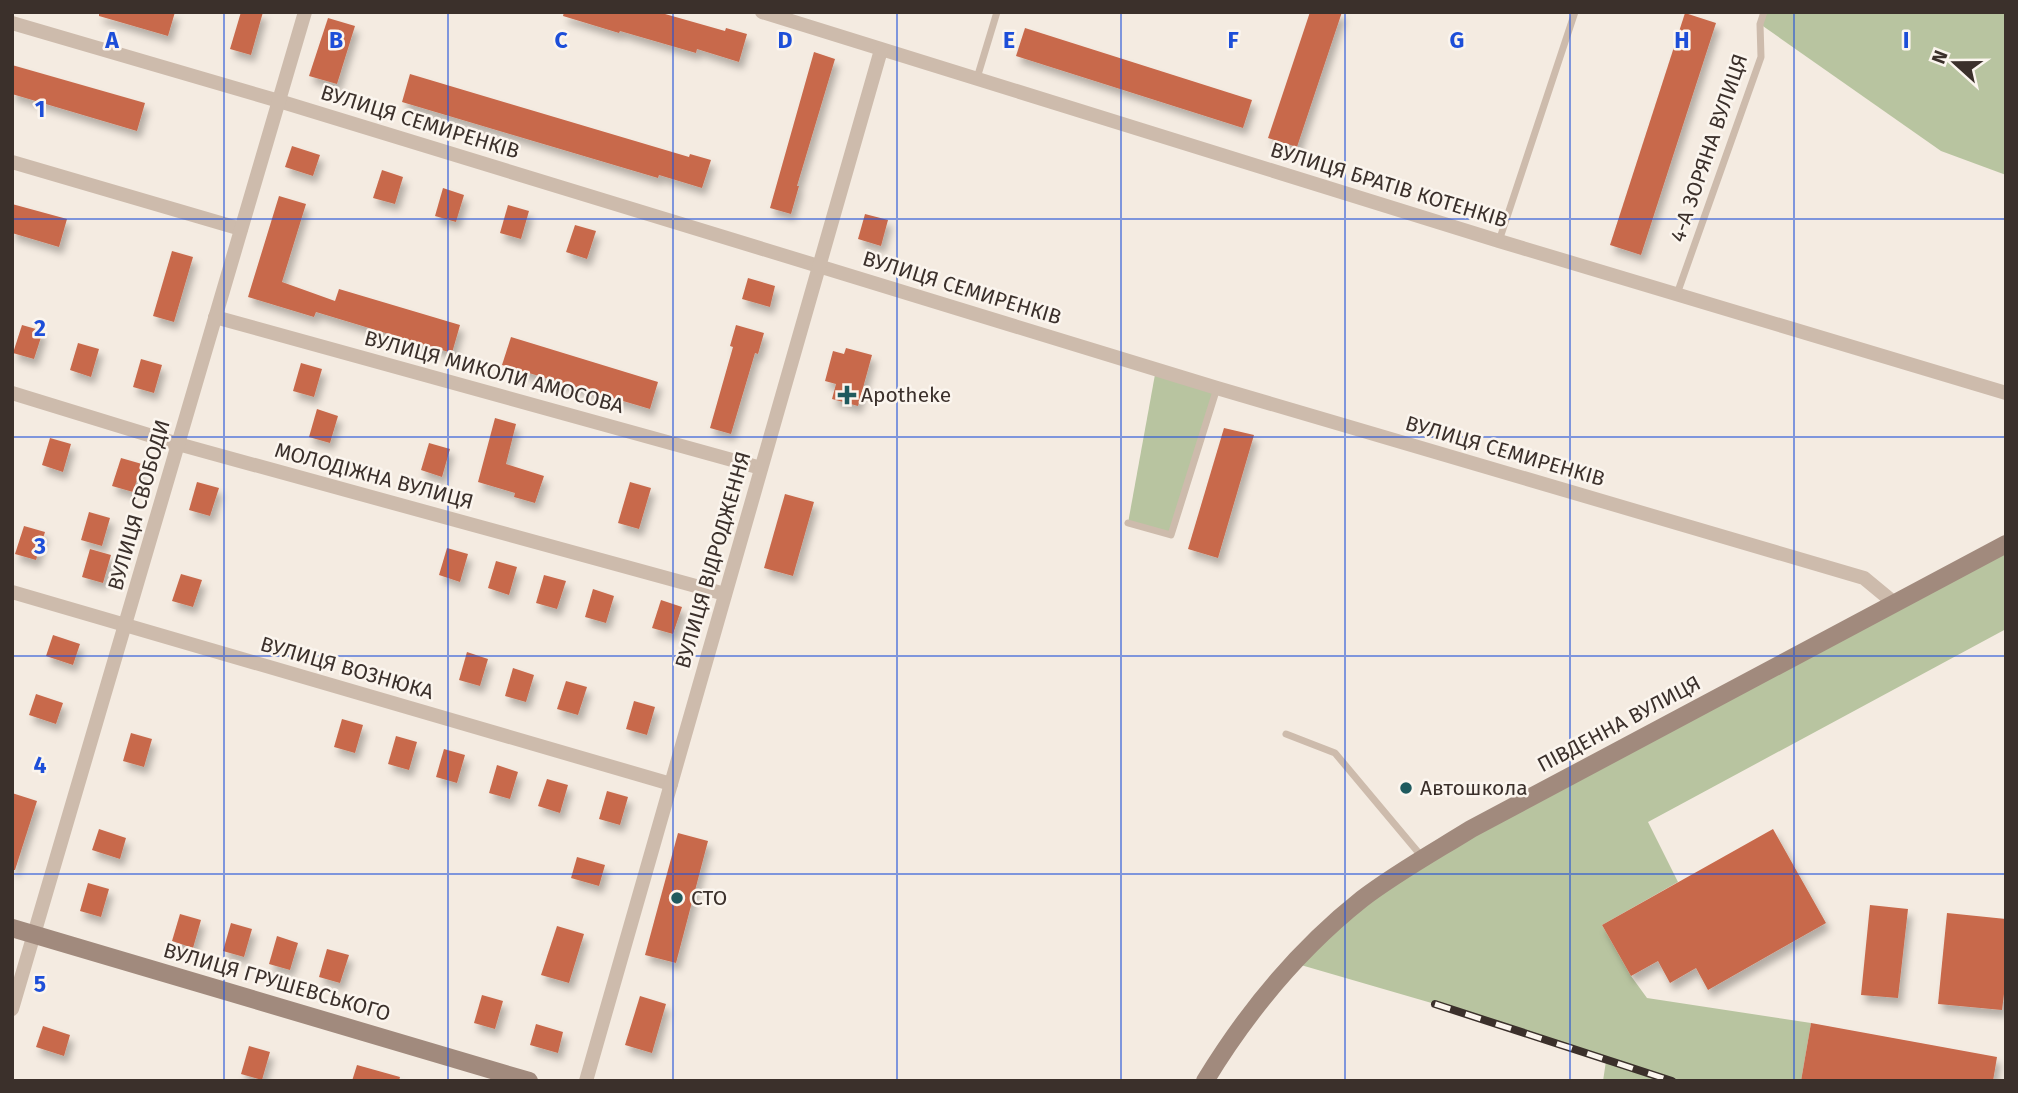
<svg xmlns="http://www.w3.org/2000/svg" width="2018" height="1093" viewBox="0 0 2018 1093" font-family="'Fira Sans',sans-serif">
<style>
.green{fill:#b8c4a0}
.building{fill:#c8694b;filter:url(#shadow)}
.lines{fill:none;stroke-linecap:round;stroke-linejoin:round}
.lane{stroke:#cdbbac;stroke-width:7}
.street{stroke:#cdbbac;stroke-width:14}
.secondary{stroke:#a18a7d;stroke-width:18}
.rail-casing{stroke:#3b302b;stroke-width:8}
.rail{stroke:#fbf5ee;stroke-width:5;stroke-dasharray:16;stroke-linecap:butt}
.grid{fill:none;stroke:#1d4ed8;stroke-width:2;stroke-opacity:0.55}
.poi-dot{fill:#1f5a5e;stroke:#fbf5ee;stroke-width:2.5}
.labels{text-anchor:middle;dominant-baseline:central;stroke-width:5;stroke-linejoin:round;paint-order:stroke}
.street-label{font-size:21px;fill:#3b302b;stroke:#fbf5ee}
.poi-label{font-size:21px;fill:#3b302b;stroke:#fbf5ee;text-anchor:start}
.grid-label{font-size:23px;text-anchor:middle;font-weight:bold;fill:#1d4ed8;stroke:#fbf5ee;stroke-width:5;stroke-linejoin:round;paint-order:stroke}
</style>
<defs>
<filter id="shadow"><feDropShadow dx="4" dy="7" stdDeviation="3.5" flood-color="#0004"/></filter>
</defs>
<rect width="100%" height="100%" fill="#f4ebe1"/>
<g class="green">
<path d="M1764,12H2006V175L1941,151L1760,24Z"/>
<path d="M1156,369L1217,388L1171,535L1128,523Z"/>
<path d="M2006,544V629L1648,822L1678,882L1602,925L1631,976L1647,998L1811,1023L1801,1081H1603L1606,1061L1435,1004L1294,963L1393,877Z"/>
</g>
<g class="building">
<path d="M99,12H175L168,36L99,16Z"/>
<path d="M241,12H263L251,55L230,49Z"/>
<path d="M564,12H658L725,31L726,28L747,34L739,62L697,49L696,53L620,31L619,33L563,16Z"/>
<path d="M1310,12H1342L1297,147L1268,138Z"/>
<path d="M1685,13L1716,23L1641,255L1610,245Z"/>
<path d="M328,18L355,26L337,84L309,76Z"/>
<path d="M1025,28L1252,100L1243,128L1016,56Z"/>
<path d="M814,52L835,59L797,186H799L791,214L770,208Z"/>
<path d="M12,65L145,103L137,131L12,94Z"/>
<path d="M410,74L689,157L690,154L711,160L702,188L659,175L658,178L402,102Z"/>
<path d="M292,146L320,155L313,176L285,167Z"/>
<path d="M382,170L403,177L395,204L373,198Z"/>
<path d="M443,188L464,195L456,222L435,216Z"/>
<path d="M279,196L306,204L282,282L335,301L339,289L460,325L452,353L316,312L314,317L248,297Z"/>
<path d="M12,204L67,219L59,247L12,233Z"/>
<path d="M508,205L529,211L521,239L500,233Z"/>
<path d="M865,214L888,220L881,246L858,239Z"/>
<path d="M575,225L596,231L587,259L566,252Z"/>
<path d="M172,251L193,257L174,322L153,316Z"/>
<path d="M748,278L775,286L770,307L742,299Z"/>
<path d="M22,325L43,331L34,359L13,353Z"/>
<path d="M736,325L764,333L758,354L755,353L731,434L710,428L733,347L730,346Z"/>
<path d="M511,337L658,382L650,409L502,365Z"/>
<path d="M78,343L99,349L91,377L70,370Z"/>
<path d="M846,348L872,355L858,406L832,399L836,384L825,381L833,351L844,354Z"/>
<path d="M141,359L162,365L154,393L133,387Z"/>
<path d="M301,363L322,369L314,397L293,391Z"/>
<path d="M317,409L338,416L330,443L309,437Z"/>
<path d="M495,418L516,424L506,464L544,476L535,503L514,497L515,493L478,482Z"/>
<path d="M1224,428L1254,435L1218,558L1188,549Z"/>
<path d="M50,438L71,444L63,472L42,465Z"/>
<path d="M429,443L450,449L442,477L421,470Z"/>
<path d="M121,458L142,464L133,492L112,486Z"/>
<path d="M197,482L219,488L210,516L189,510Z"/>
<path d="M630,482L651,488L639,529L618,523Z"/>
<path d="M785,494L814,502L793,576L764,568Z"/>
<path d="M89,512L110,518L102,546L81,540Z"/>
<path d="M24,526L45,532L36,560L15,554Z"/>
<path d="M447,548L468,554L460,582L439,575Z"/>
<path d="M90,549L111,555L103,583L82,577Z"/>
<path d="M496,561L517,567L509,595L488,588Z"/>
<path d="M181,574L202,580L193,607L172,601Z"/>
<path d="M544,575L566,581L557,609L536,603Z"/>
<path d="M593,589L614,596L606,623L585,617Z"/>
<path d="M661,600L682,607L673,634L652,628Z"/>
<path d="M53,635L80,644L73,665L46,656Z"/>
<path d="M467,652L488,659L480,686L459,680Z"/>
<path d="M513,668L534,675L526,702L505,696Z"/>
<path d="M566,681L587,687L578,715L557,709Z"/>
<path d="M36,694L63,703L56,724L29,715Z"/>
<path d="M634,701L655,707L647,735L626,729Z"/>
<path d="M342,719L363,725L355,753L334,747Z"/>
<path d="M131,733L152,739L144,767L123,761Z"/>
<path d="M396,736L417,742L409,770L388,764Z"/>
<path d="M444,749L465,755L457,783L436,777Z"/>
<path d="M497,765L518,772L510,799L489,793Z"/>
<path d="M547,779L568,785L560,813L538,806Z"/>
<path d="M607,791L628,797L620,825L599,819Z"/>
<path d="M12,793L37,801L15,870H12Z"/>
<path d="M99,829L126,838L120,859L92,850Z"/>
<path d="M1773,829L1826,923L1708,990L1696,968L1670,983L1658,961L1631,976L1602,925Z"/>
<path d="M678,833L708,841L676,963L645,955Z"/>
<path d="M577,857L605,865L599,886L571,878Z"/>
<path d="M88,883L109,889L101,917L80,911Z"/>
<path d="M1870,905L1908,909L1898,998L1861,995Z"/>
<path d="M1947,913L2006,919V978L2002,1010L1938,1004Z"/>
<path d="M180,914L201,920L193,948L172,941Z"/>
<path d="M231,923L252,929L244,957L223,951Z"/>
<path d="M557,926L584,934L569,983L541,975Z"/>
<path d="M277,936L298,943L290,970L269,964Z"/>
<path d="M327,949L349,955L340,983L319,977Z"/>
<path d="M482,995L503,1001L495,1029L474,1023Z"/>
<path d="M640,996L666,1004L652,1053L625,1045Z"/>
<path d="M1811,1023L1997,1057L1993,1081H1801Z"/>
<path d="M536,1024L563,1032L558,1053L530,1045Z"/>
<path d="M43,1026L70,1035L64,1056L36,1047Z"/>
<path d="M249,1046L270,1052L262,1080L241,1074Z"/>
<path d="M357,1065L400,1077L399,1081H352Z"/>
</g>
<g class="lines">
<g class="lane">
<path d="M977,78L997,12"/>
<path d="M1499,241L1575,12"/>
<path d="M1677,294L1761,57L1760,24L1764,12"/>
<path d="M1128,523L1171,535L1217,388"/>
<path d="M1286,734L1335,753L1423,858"/>
</g>
<g class="street">
<path d="M762,12L1499,241L2006,393"/>
<path d="M12,23L279,101L1217,388L1864,578L1893,602"/>
<path d="M12,162L241,229"/>
<path d="M215,317L761,468"/>
<path d="M12,393L178,444L725,594"/>
<path d="M12,592L671,784"/>
<path d="M12,1009L305,12"/>
<path d="M586,1081L881,50"/>
</g>
<g class="secondary">
<path d="M12,928L529,1081"/>
<path d="M1205,1081C1247,1012 1299,949 1362,899C1396,873 1434,852 1471,829L2006,544"/>
</g>
<defs>
<path id="rail" d="M1435,1004L1672,1081"/>
</defs>
<use href="#rail" class="rail-casing"/>
<use href="#rail" class="rail"/>
</g>
<path class="grid" d="M224,12V1081M448,12V1081M673,12V1081M897,12V1081M1121,12V1081M1345,12V1081M1570,12V1081M1794,12V1081M12,219H2006M12,437H2006M12,656H2006M12,874H2006"/>
<g class="poi-dot">
<path d="M843.5 384.5h7v7h7v7h-7v7h-7v-7h-7v-7h7z"/>
<circle cx="1406" cy="788" r="7"/>
<circle cx="677" cy="898" r="7"/>
</g>
<g class="labels">
<g class="street-label">
<text transform="translate(420 122) rotate(17)">ВУЛИЦЯ СЕМИРЕНКІВ</text>
<text transform="translate(1709 148) rotate(-71)">4-А ЗОРЯНА ВУЛИЦЯ</text>
<text transform="translate(1389 185) rotate(17)">ВУЛИЦЯ БРАТІВ КОТЕНКІВ</text>
<text transform="translate(962 288) rotate(17)">ВУЛИЦЯ СЕМИРЕНКІВ</text>
<text transform="translate(494 372) rotate(15)">ВУЛИЦЯ МИКОЛИ АМОСОВА</text>
<text transform="translate(1505 451) rotate(16)">ВУЛИЦЯ СЕМИРЕНКІВ</text>
<text transform="translate(374 476) rotate(15)">МОЛОДІЖНА ВУЛИЦЯ</text>
<text transform="translate(139 505) rotate(-74)">ВУЛИЦЯ СВОБОДИ</text>
<text transform="translate(713 560) rotate(-74)">ВУЛИЦЯ ВІДРОДЖЕННЯ</text>
<text transform="translate(347 668) rotate(16)">ВУЛИЦЯ ВОЗНЮКА</text>
<text transform="translate(1619 724) rotate(-28)">ПІВДЕННА ВУЛИЦЯ</text>
<text transform="translate(277 982) rotate(16)">ВУЛИЦЯ ГРУШЕВСЬКОГО</text>
</g>
<g class="poi-label">
<text x="861" y="395">Apotheke</text>
<text x="1420" y="788">Автошкола</text>
<text x="691" y="898">СТО</text>
</g>
</g>
<g class="grid-label">
<text x="112" y="48">A</text>
<text x="336" y="48">B</text>
<text x="561" y="48">C</text>
<text x="785" y="48">D</text>
<text x="1009" y="48">E</text>
<text x="1233" y="48">F</text>
<text x="1457" y="48">G</text>
<text x="1682" y="48">H</text>
<text x="1906" y="48">I</text>
<text x="40" y="117">1</text>
<text x="40" y="336">2</text>
<text x="40" y="554">3</text>
<text x="40" y="773">4</text>
<text x="40" y="992">5</text>
</g>
<rect width="2018" height="1093" fill="none" stroke="#3b302b" stroke-width="28"/>
<g transform="translate(1955 63) rotate(291)" stroke="#fbf5ee" stroke-width="5" paint-order="stroke">
<path d="M0-5L12 26L0 18L-12 26Z" fill="#3b302b"/>
<text y="-10" font-size="19" font-weight="bold" text-anchor="middle" fill="#3b302b">N</text>
</g>
</svg>
